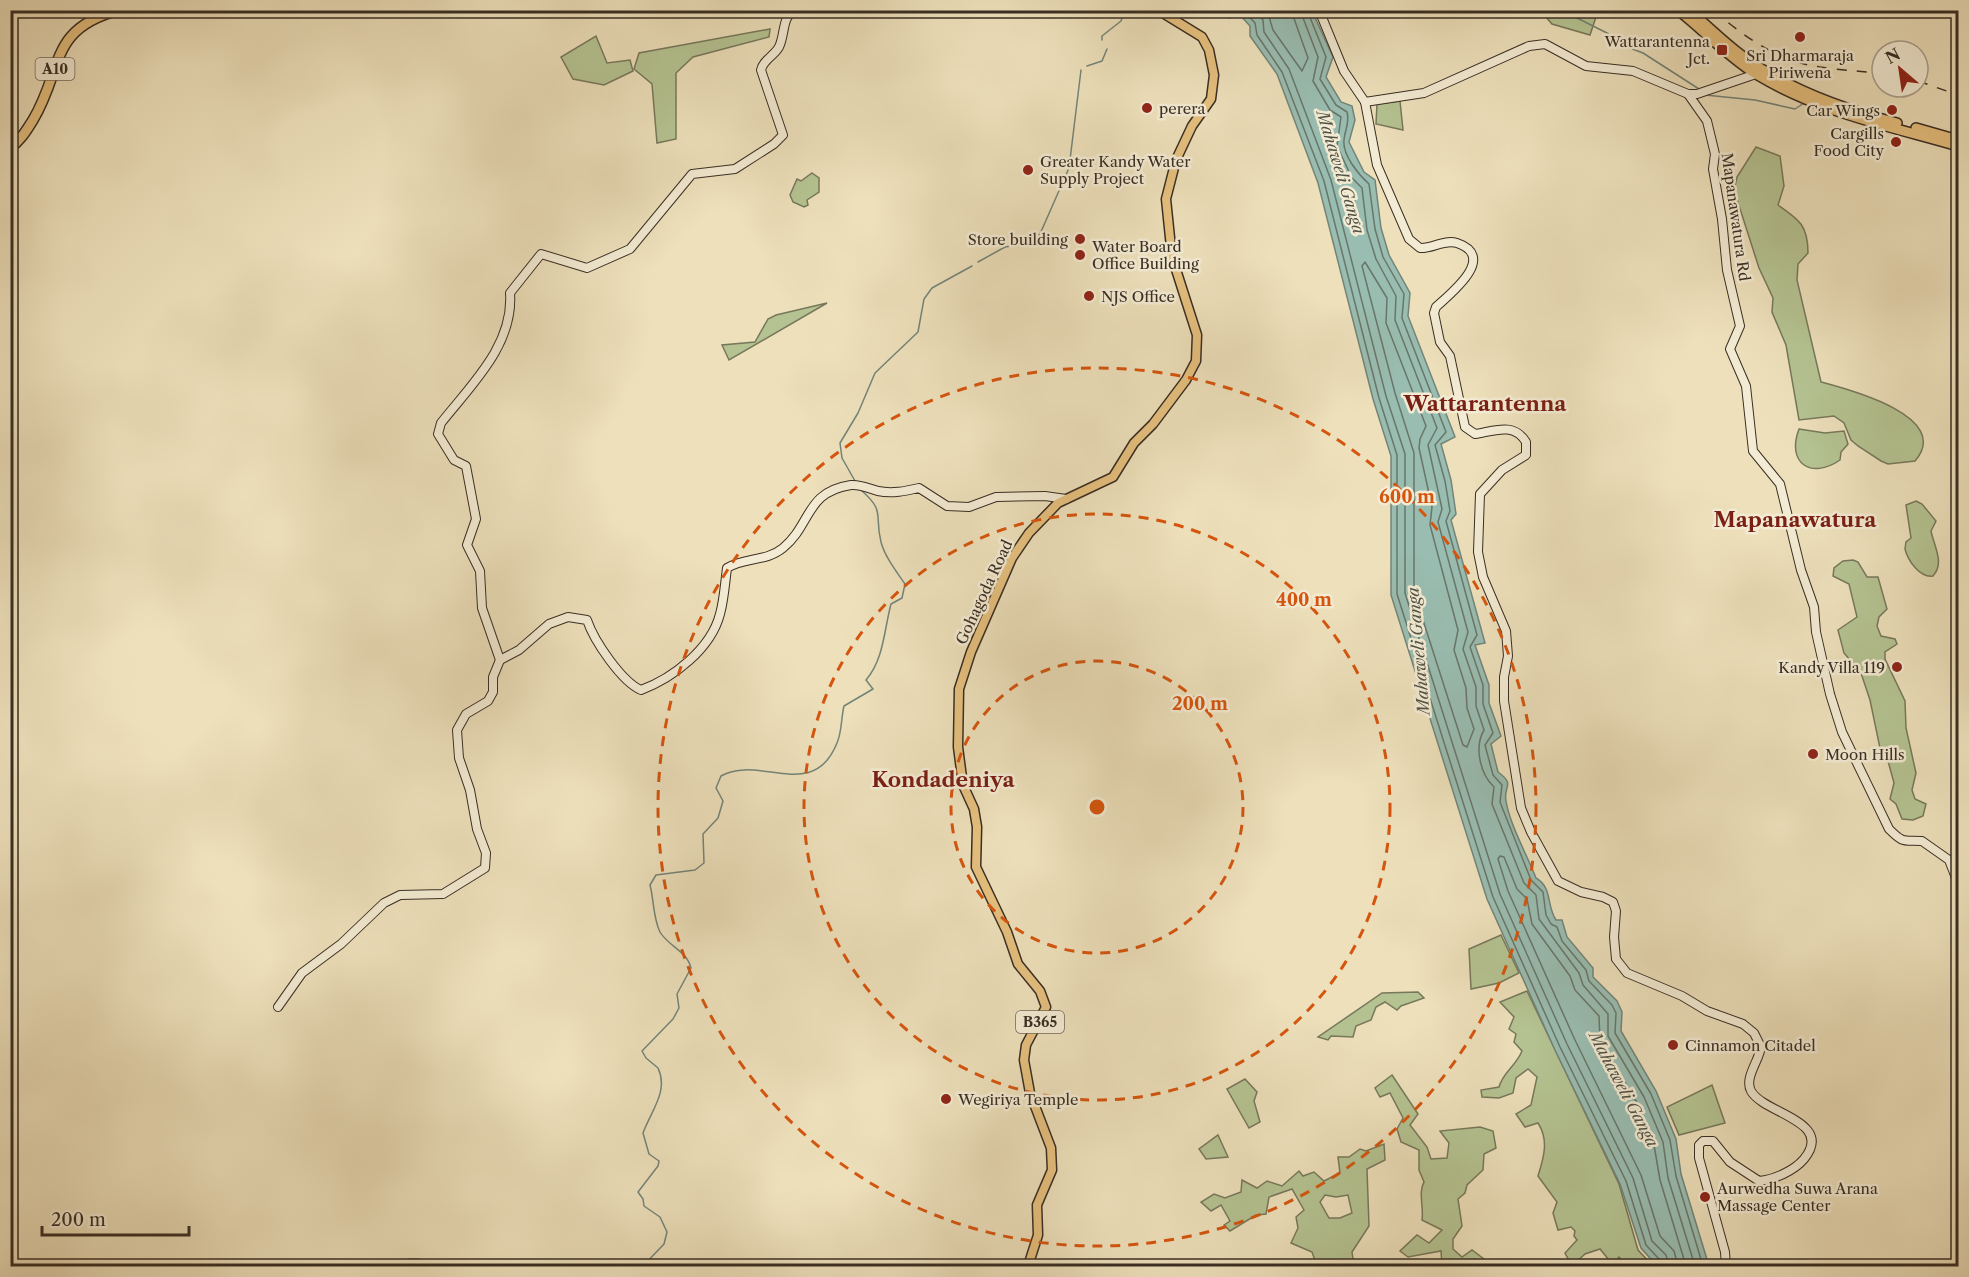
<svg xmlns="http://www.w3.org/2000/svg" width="1969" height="1277" viewBox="0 0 1969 1277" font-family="'Libre Caslon Text',serif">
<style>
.green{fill:#b5c392;stroke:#77785b;stroke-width:1.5;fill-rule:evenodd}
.water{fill:#99bdb1;stroke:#738479;stroke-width:1.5}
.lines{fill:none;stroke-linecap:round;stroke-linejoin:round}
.shore{stroke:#69766a;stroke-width:1.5}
.stream{stroke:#738479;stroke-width:1.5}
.secondary-casing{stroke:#392e24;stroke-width:10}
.primary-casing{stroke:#392e24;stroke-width:11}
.highway-casing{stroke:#392e24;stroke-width:12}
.secondary{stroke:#f3ebd3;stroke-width:8}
.primary{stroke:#e6c07e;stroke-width:8}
.highway{stroke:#e6c07e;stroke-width:9}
.rail{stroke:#392e24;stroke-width:1.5;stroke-dasharray:10 10;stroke-linecap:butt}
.ring{fill:none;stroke:#d6550e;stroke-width:3;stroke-dasharray:10 8}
.poi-dot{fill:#8f2418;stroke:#f3ebd3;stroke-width:2}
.labels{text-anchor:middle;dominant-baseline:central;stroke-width:5;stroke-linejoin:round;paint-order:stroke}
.shield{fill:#f3ebd3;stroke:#716758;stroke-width:1.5}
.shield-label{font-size:14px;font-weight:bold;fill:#392e24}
.poi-label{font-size:15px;fill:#392e24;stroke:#f3ebd3;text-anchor:start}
.street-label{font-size:15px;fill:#392e24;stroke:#f3ebd3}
.water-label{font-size:16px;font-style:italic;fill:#515247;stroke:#f3ebd3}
.district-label{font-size:21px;font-weight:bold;fill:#7a1f14;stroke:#f3ebd3}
.centre{fill:#d6550e;stroke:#f3ebd3;stroke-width:3}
.ring-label{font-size:18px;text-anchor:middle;font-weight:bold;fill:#d6550e;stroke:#f3ebd3;stroke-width:5;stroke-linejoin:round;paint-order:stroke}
</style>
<rect width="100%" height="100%" fill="#ede0bb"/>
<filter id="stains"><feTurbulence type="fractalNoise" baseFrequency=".00333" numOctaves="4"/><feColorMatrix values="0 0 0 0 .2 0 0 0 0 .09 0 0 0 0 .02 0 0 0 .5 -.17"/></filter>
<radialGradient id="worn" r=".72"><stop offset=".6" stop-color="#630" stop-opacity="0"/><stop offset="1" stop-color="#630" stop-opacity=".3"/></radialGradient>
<g class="green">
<path d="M1545,11V10L1598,11L1590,35L1552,24L1545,16Z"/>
<path d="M770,29L769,37L693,57L676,73V139L657,143L652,84L634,69L639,53Z"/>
<path d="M596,36L607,63L630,60L633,71L604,85L573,79L561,57Z"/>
<path d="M1400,101L1403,130L1376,124L1377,104Z"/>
<path d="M1756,147L1780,156L1784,186L1778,205C1800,220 1808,226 1808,253L1798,264L1797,280L1821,382C1851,390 1953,417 1915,461L1888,464L1881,461L1858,446L1851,440L1844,423L1834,416L1799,420L1786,345L1772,312L1773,298L1759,268L1734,190L1737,177Z"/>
<path d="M812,173L819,178V192L807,200L808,205L804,207L793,202L790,195L797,179L801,181Z"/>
<path d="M827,303L729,360L722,345L755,342L768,319L776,315Z"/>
<path d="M1799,429L1825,433L1844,431L1848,444L1841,452L1840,460C1811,480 1786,463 1799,429Z"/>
<path d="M1916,501L1922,504L1936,521L1931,531C1934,546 1945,563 1933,576C1920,578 1908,561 1905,549L1906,542L1911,538L1906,505Z"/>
<path d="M1853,560L1858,562L1867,577H1878L1887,609L1879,617L1877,626L1881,636L1895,639L1897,644L1885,652V659L1905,701L1906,728L1916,773L1912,790L1915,799L1926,804L1923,816L1913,820L1902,819L1896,804L1890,799L1894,783L1888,761L1881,753L1870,700L1861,673L1844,653L1838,630L1857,617L1849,584L1833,576L1834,568L1843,561Z"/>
<path d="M1501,935L1519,973L1499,983L1471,989L1469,949Z"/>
<path d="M1527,991L1619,1184L1638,1250L1653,1266H1626L1619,1257L1613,1265L1600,1249L1585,1254L1572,1266L1565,1253L1577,1240L1574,1236L1575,1231L1571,1227L1558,1230L1553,1213L1557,1202L1538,1176C1544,1157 1549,1140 1538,1123L1525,1127L1516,1114L1531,1105L1537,1077L1528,1069L1516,1078L1513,1093L1499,1098L1482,1097L1481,1090L1499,1087C1503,1072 1516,1066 1522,1051L1514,1042L1516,1034L1509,1029L1514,1017L1500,1002Z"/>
<path d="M1418,992L1424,998L1401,1006L1397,1010L1385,1002L1376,1007L1371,1020L1356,1026L1353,1037L1331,1036L1328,1040L1318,1037L1382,993Z"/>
<path d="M1392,1075L1418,1114L1410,1125L1427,1147L1431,1159L1447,1158L1449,1143L1440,1131L1480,1127L1493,1131L1496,1148L1484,1154L1483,1170L1467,1185L1465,1193L1458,1199L1462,1226L1453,1239V1249L1462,1257L1472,1250L1488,1262V1266H1442L1441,1251L1408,1257L1400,1251L1417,1235L1429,1243L1442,1230L1422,1220C1424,1208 1418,1192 1424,1182L1419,1170V1150L1401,1142L1397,1129L1403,1118L1390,1093L1380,1097L1375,1088Z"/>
<path d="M1245,1079L1257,1092L1254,1101L1260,1122L1249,1128L1227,1089Z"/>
<path d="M1712,1085L1725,1123L1679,1135L1667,1107Z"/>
<path d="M1218,1135L1228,1157L1206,1159L1199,1149Z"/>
<path d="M1384,1144L1385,1160L1367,1169L1369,1226L1352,1252L1354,1266H1317L1312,1252L1291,1243L1298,1228L1296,1217L1304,1210L1292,1189L1269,1197L1266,1214L1256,1215L1230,1231L1224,1225L1230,1221L1221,1205L1211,1211L1201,1202L1214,1194L1225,1198L1241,1192L1242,1180L1257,1188L1267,1181L1282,1186L1299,1171L1303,1176L1314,1172L1324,1181L1340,1173L1338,1157H1349L1360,1149L1366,1151ZM1325,1195L1336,1197L1348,1195L1352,1213L1340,1218H1329L1320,1202Z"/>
</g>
<path class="water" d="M1229,11H1312L1333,57L1326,77L1341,102L1352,106L1355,120L1349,142L1364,172L1375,180L1381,228L1389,255L1410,293L1408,316L1455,437L1441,444L1451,480L1456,514L1451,520L1485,643L1475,645L1489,685V703L1501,736L1491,744L1498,772C1516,785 1503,786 1506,801C1510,825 1527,855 1536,878C1553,888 1546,905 1556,920H1562L1567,937L1593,968V977L1617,1001L1622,1012L1621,1031L1656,1091L1676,1139L1681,1174L1709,1266H1657L1641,1248L1620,1184L1555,1050L1487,899L1391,595V456L1373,399L1318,183L1277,74L1250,36V26L1240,15L1229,18Z"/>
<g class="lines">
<g class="shore">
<path d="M1243,10L1255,23L1257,35L1282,72L1324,181L1379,398L1397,455V594L1493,897L1560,1047L1626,1181L1646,1245L1659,1259L1662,1266"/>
<path d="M1254,10L1263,20L1264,32L1289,69L1331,180L1386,396L1405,454V593L1500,894L1567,1044L1633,1178L1652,1241L1666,1255L1669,1266"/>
<path d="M1267,10L1273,30L1302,71L1308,58L1291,10"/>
<path d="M1300,10L1318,57L1313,81L1330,110L1341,117L1337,146L1352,178L1362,188L1367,230L1376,259L1396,296L1395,320L1437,428L1428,445L1442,509L1438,522L1468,632L1463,649L1476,687V706L1484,730C1474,747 1480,774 1494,787L1492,804L1524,883L1536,895L1539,919L1579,973L1583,985L1608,1014V1036L1644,1097L1663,1142L1668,1178L1695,1266"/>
<path d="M1307,10L1326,57L1320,79L1336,105L1347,112C1350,123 1345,129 1344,140C1342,155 1359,175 1369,184L1375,229L1383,257L1404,294L1402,318L1446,432L1435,445L1445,481L1450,511L1446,521L1477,635L1470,647L1483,685V704L1493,733L1485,745L1493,775L1502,785L1500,802L1531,880L1543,892L1546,915L1551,924L1557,927L1562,941L1586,970L1589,981L1612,1005L1616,1013L1615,1033L1651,1094L1670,1140L1676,1176L1703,1266"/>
<path d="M1346,188L1354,193L1357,220L1355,223L1351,221L1344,191Z"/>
<path d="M1365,262L1387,298L1386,323L1426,426L1420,439L1419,448L1432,507L1430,525L1458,630L1454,650L1466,688L1467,708L1474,729L1467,747L1463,745L1414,592V453L1395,393L1362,266Z"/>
<path d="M1678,1266L1674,1251L1660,1236L1641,1175L1575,1040L1508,891L1498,859L1500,856L1504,857L1517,889L1527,899L1532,924L1570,976L1575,990L1599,1016L1600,1040L1636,1101L1654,1145L1660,1180L1686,1266"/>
</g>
<g class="stream">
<path d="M1200,10L1214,16L1231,13"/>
<path d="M1549,10L1569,14L1609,34L1622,45L1643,53L1699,89"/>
<path d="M1102,40V36L1121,21L1125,10"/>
<path d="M1087,66L1102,61L1107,49"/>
<path d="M1705,95L1755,100L1795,109L1804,103"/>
<path d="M978,262L1005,247L1031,243L1040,234L1069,168L1081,70"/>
<path d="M855,481L842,458L840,443L858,413L875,373L918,332L924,299L932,288L972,266"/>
<path d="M222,1266L238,1261L244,1266"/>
<path d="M387,1266C406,1259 417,1254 435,1266"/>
<path d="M643,1266L664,1244L667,1232L660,1217L644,1206L643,1199L638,1192L658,1166L659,1161L649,1154L643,1133C651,1111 669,1091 658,1068L646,1058L642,1051L673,1019L679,1008L677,994L691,968C687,951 668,946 660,932C653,918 654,900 650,885L656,875L695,870L704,863L703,834L718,818L723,801L716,788L721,776C759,754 813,803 837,743C842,732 841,718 844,706L873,689L866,680C884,659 884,630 891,604L902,598L905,584C896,571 885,557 881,542C874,514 886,512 861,490"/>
</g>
<defs>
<g id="secondary">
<path d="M1319,10L1344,71L1365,102L1377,165L1409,239L1420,248C1432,249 1444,239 1457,243C1498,257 1450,294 1436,307L1434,313L1440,342L1450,356L1465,427L1475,434C1494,431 1514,422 1526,442V455L1502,470L1480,494L1478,552L1483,577L1506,631L1508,656L1504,677V701L1521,808L1531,832L1558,881L1581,892L1603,897L1613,902L1616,911L1614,937L1616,959L1627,973L1682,996L1707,1011L1743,1024L1754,1033L1761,1047C1759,1061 1744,1078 1751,1091C1764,1114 1835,1121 1804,1159C1794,1171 1773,1180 1759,1181L1730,1162L1713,1141H1703L1699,1145V1158L1725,1252L1726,1266"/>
<path d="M1688,94L1707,121L1715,154L1713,169L1722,219L1727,270L1740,326L1730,349L1746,386L1753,451L1780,484L1801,570L1814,607L1816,632L1830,694L1842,732L1889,829C1904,844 1903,840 1922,841L1949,860L1958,883"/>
<path d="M1365,102L1424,93L1529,46L1545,44L1586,66L1633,71L1688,94H1697L1759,73"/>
<path d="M500,660L519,650L549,624L568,617L587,620C594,641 622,682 641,690C673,678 711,649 720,614C724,600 725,583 727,568C744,557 766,562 783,548C812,524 805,492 851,485C861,484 869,489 878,491C892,494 906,491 919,488L947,506L969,507L996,497L1045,496L1066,499"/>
<path d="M278,1007L302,973L341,944L384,903L400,895L443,894L485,868L486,853L477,829L470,790L459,758L457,730L466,714L488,701L493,692V677L500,660L482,608L480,571L467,545L476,519L466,466L454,460L438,434L441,423C471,385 514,345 510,293L541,254L587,268L630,249L692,174L735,169L774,144L783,135L761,70C763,60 774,56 779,47C785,35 782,17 794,10"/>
</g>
<path id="primary" d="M1028,1266L1038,1235L1037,1205L1052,1170L1051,1148L1030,1093L1024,1060L1026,1045L1046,1007L1040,991L1018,964L1007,932L976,867L977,827L974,809L963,785L958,747L959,689L971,652L1012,558L1029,533L1058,503L1113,477L1134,443L1153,424L1186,380L1196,361L1197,335L1172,257L1166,199L1176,160L1192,126L1211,99L1214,75L1209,50L1202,37L1158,10"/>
<g id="highway">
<path d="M1678,10C1705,31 1727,56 1756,74C1819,112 1889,126 1958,146"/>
<path d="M1688,10C1706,24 1722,41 1741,55C1786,89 1842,109 1897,123"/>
<path d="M1916,128L1958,140"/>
<path d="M10,148C21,140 26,131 33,120C64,68 48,29 119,10"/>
</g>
</defs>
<use href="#secondary" class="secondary-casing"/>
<use href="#primary" class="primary-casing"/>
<use href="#highway" class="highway-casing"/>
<use href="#secondary" class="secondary"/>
<use href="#primary" class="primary"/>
<use href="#highway" class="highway"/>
<g class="rail">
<path d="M1713,10C1740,33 1769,55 1804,64C1829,70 1856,70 1882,74"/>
<path d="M1918,81L1958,95"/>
</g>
</g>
<g class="ring">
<circle cx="1097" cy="807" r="146"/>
<circle cx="1097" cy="807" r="293"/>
<circle cx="1097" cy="807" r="439"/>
</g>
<g class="poi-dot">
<circle cx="1800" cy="37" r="6"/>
<rect x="1716" y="44" width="12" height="12" rx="3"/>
<circle cx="1147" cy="108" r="6"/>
<circle cx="1892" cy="110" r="6"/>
<circle cx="1896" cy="142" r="6"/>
<circle cx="1028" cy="170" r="6"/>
<circle cx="1080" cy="239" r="6"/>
<circle cx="1080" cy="255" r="6"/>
<circle cx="1089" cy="296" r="6"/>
<circle cx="1897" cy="667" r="6"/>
<circle cx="1813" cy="754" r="6"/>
<circle cx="1673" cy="1045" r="6"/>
<circle cx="946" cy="1099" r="6"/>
<circle cx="1705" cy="1197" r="6"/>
</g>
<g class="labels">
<g class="shield">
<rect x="35.5" y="58" width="39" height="22" rx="4.5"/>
<rect x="1016" y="1011" width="48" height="22" rx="4.5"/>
</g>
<g class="shield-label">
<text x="55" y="69">A10</text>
<text x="1040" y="1022">B365</text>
</g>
<g class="poi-label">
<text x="1710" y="41" text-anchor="end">Wattarantenna<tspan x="1710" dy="17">Jct.</tspan></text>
<text x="1800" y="55" text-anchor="middle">Sri Dharmaraja<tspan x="1800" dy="17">Piriwena</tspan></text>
<text x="1159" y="108">perera</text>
<text x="1880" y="110" text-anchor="end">Car Wings</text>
<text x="1884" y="133" text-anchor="end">Cargills<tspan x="1884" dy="17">Food City</tspan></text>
<text x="1040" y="161">Greater Kandy Water<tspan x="1040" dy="17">Supply Project</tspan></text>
<text x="1068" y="239" text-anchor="end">Store building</text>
<text x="1092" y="246">Water Board<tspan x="1092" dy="17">Office Building</tspan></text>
<text x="1101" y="296">NJS Office</text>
<text x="1885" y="667" text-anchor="end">Kandy Villa 119</text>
<text x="1825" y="754">Moon Hills</text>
<text x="1685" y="1045">Cinnamon Citadel</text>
<text x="958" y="1099">Wegiriya Temple</text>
<text x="1717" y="1188">Aurwedha Suwa Arana<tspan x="1717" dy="17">Massage Center</tspan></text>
</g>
<g class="street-label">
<text transform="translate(1736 217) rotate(82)">Mapanawatura Rd</text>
<text transform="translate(984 592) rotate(-65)">Gohagoda Road</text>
</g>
<g class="water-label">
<text transform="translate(1341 172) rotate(73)">Mahaweli Ganga</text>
<text transform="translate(1418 651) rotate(-95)">Mahaweli Ganga</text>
<text transform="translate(1624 1089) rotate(62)">Mahaweli Ganga</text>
</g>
<g class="district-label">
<text x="1485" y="403">Wattarantenna</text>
<text x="1795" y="519">Mapanawatura</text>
<text x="943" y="779">Kondadeniya</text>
</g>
</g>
<circle cx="1097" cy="807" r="9" class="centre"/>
<g class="ring-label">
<text x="1407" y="503">600 m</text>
<text x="1304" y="606">400 m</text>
<text x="1200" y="710">200 m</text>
</g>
<rect width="1969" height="1277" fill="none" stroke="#ede0bb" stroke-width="36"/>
<rect x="12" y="12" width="1945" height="1253" fill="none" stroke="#392e24" stroke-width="3"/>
<rect x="18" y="18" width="1933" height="1241" fill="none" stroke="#392e24" stroke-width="1.5"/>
<g transform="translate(1900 69) rotate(331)"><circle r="28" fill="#f3ebd3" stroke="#a99f8d" stroke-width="1.5"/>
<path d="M0-4.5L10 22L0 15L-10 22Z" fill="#8f2418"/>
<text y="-9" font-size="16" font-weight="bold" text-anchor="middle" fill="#392e24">N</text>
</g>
<path d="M42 1226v9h147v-9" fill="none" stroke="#392e24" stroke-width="3"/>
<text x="51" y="1226" font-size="18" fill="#392e24" stroke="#f3ebd3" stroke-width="4.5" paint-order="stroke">200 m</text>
<rect width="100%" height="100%" filter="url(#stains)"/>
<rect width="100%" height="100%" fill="url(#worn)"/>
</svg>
